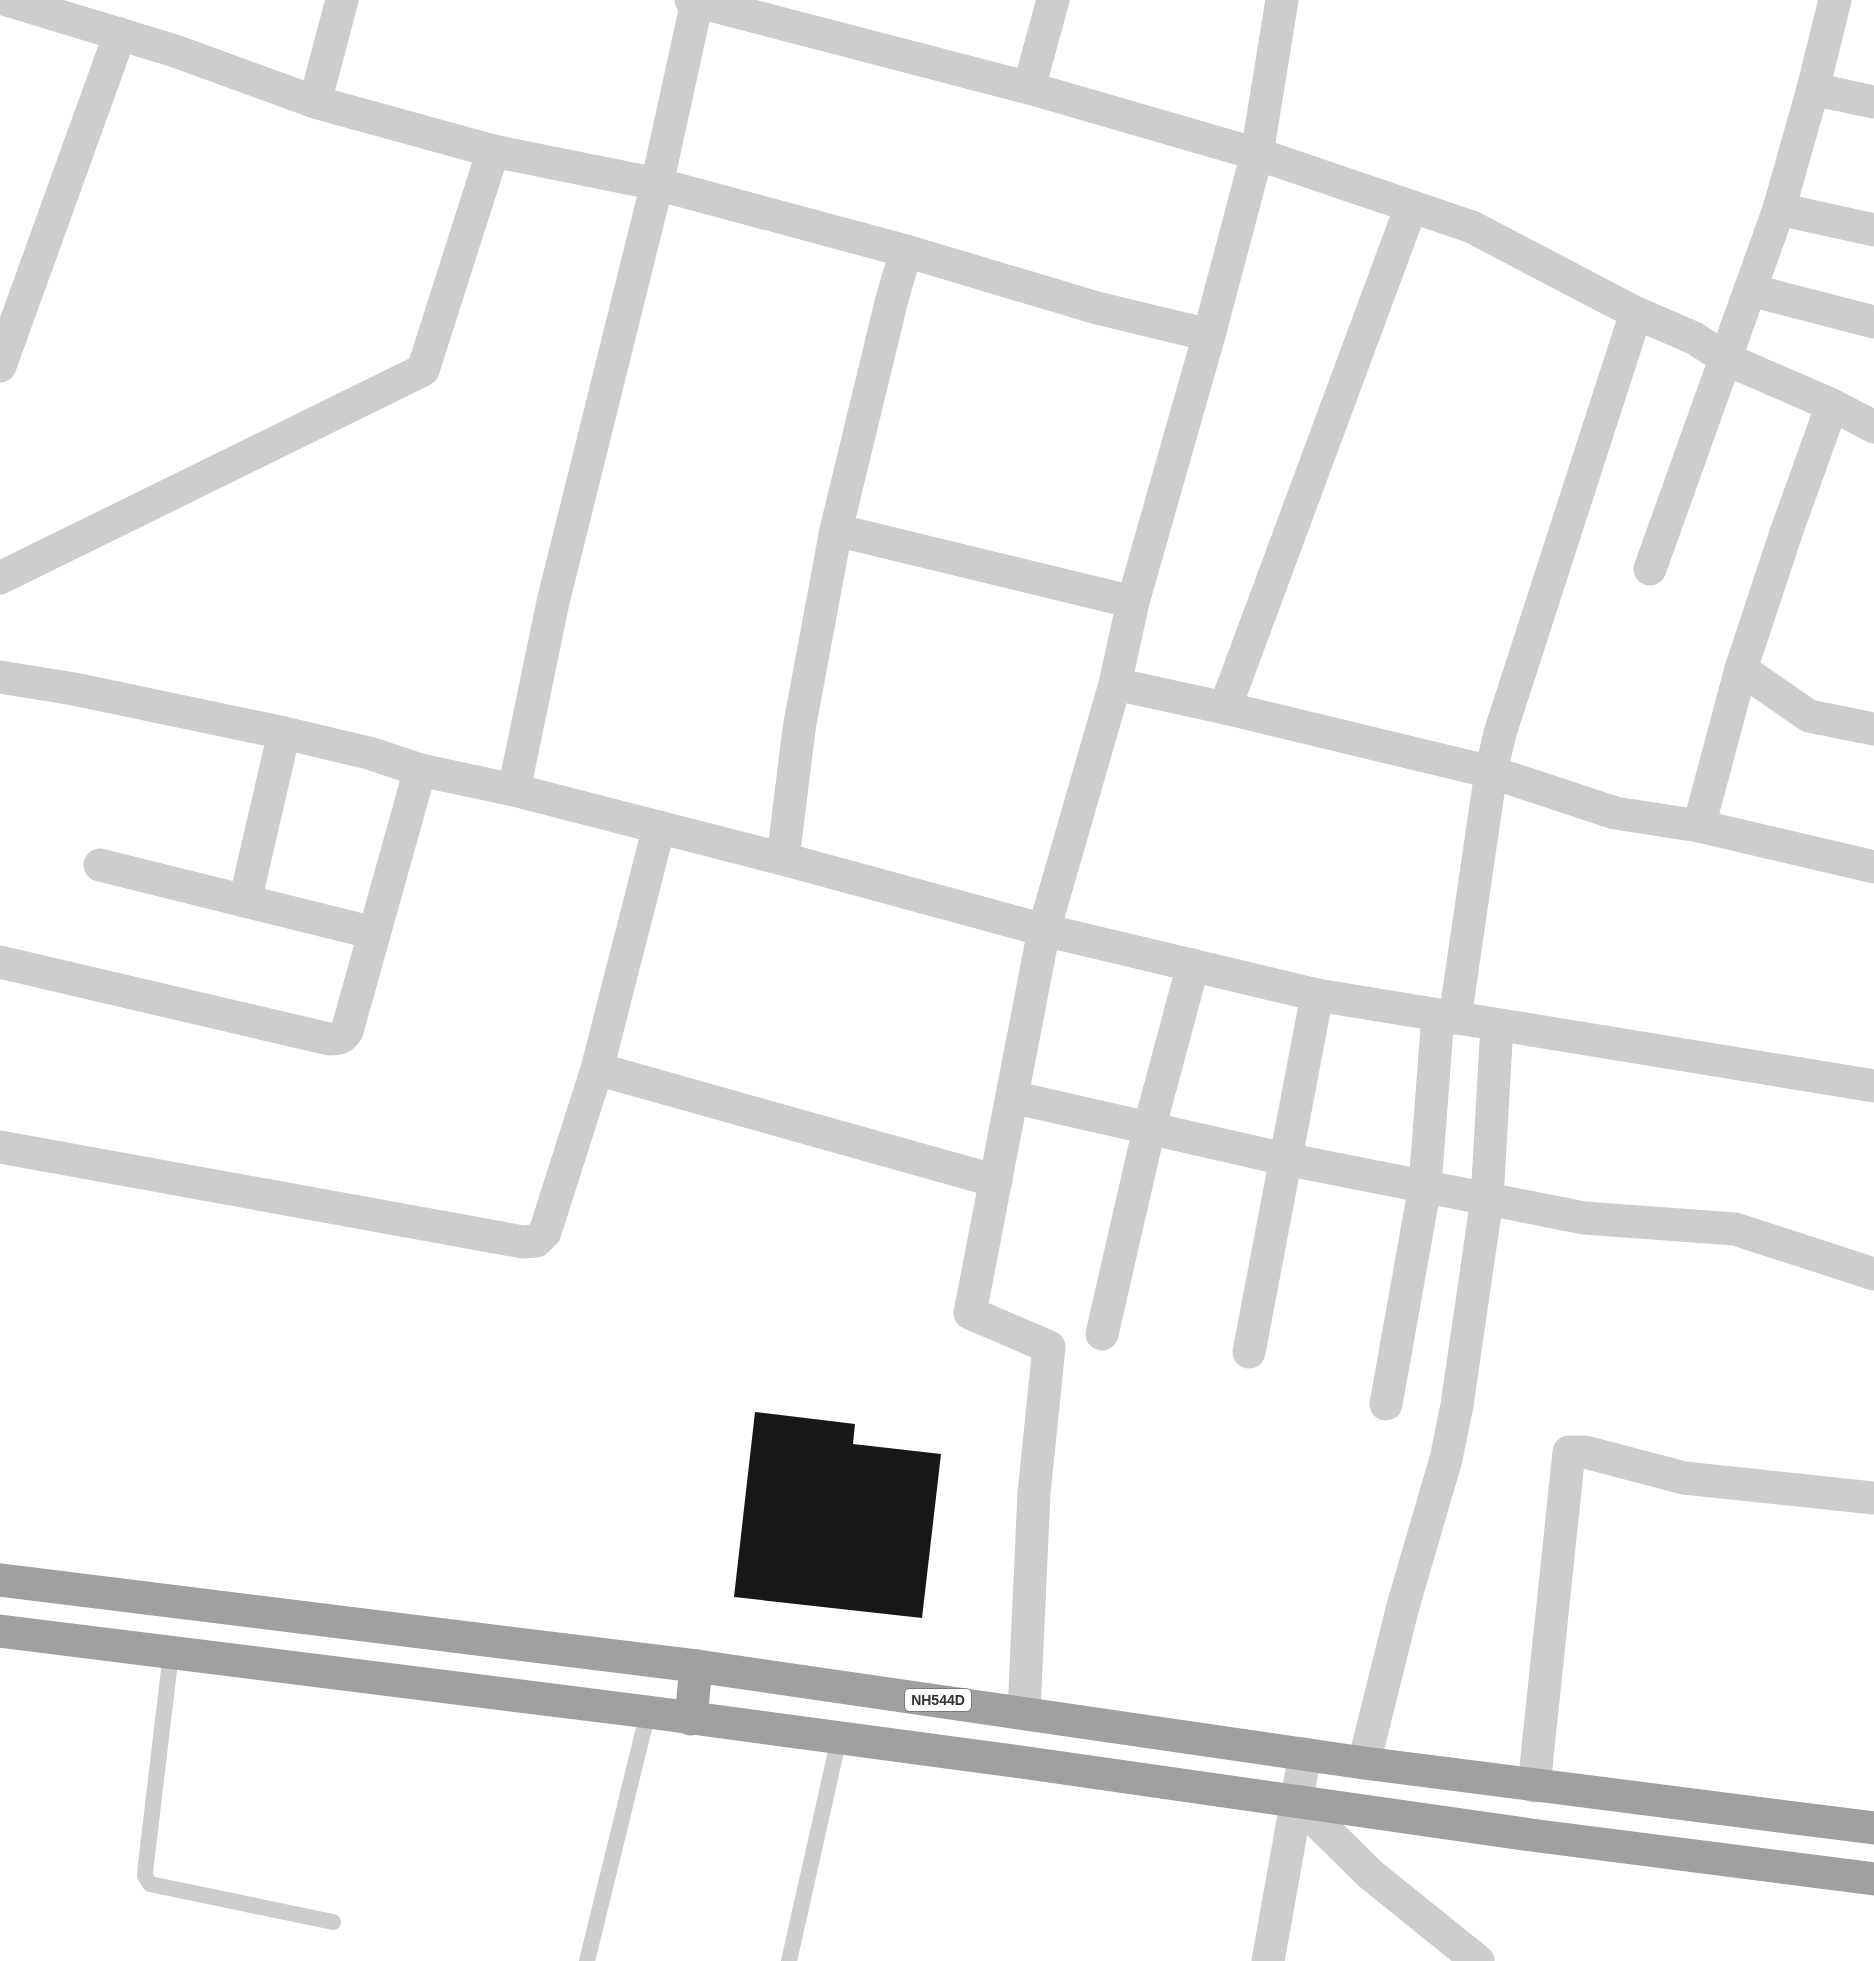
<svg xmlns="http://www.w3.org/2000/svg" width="1874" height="1961" viewBox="0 0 1874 1961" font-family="Helvetica,sans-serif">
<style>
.building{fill:#171717}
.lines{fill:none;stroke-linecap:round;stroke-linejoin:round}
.service{stroke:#cdcdcd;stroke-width:16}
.minor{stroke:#cdcdcd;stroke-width:33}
.tertiary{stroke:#cdcdcd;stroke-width:33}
.trunk{stroke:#a0a0a0;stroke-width:33}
.labels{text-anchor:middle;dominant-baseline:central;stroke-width:6;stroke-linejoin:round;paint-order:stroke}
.shield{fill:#fff;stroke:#6e6e6e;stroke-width:1.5}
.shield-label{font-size:14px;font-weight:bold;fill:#303030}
</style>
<rect width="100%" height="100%" fill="#fff"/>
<path class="building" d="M755,1412L855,1424L853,1444L941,1454L922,1618L734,1597Z"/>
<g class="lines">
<g class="service">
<path d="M171,1653L146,1864L145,1876L150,1884L333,1922"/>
<path d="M587,1961L648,1712"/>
<path d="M789,1961L839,1738"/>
</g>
<g class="minor">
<path d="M7,0L175,51L315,102"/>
<path d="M691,0L1029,88L1257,154L1282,0"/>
<path d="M697,2L657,184L906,251"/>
<path d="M1029,88L1053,0"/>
<path d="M1813,89L1874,102"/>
<path d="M493,151L657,184L553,602L514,790"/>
<path d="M1779,209L1874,230"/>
<path d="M1750,290L1874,322"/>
<path d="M0,366L120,34"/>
<path d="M1832,405L1787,530L1741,669L1809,716L1874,729"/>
<path d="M836,530L1133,602"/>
<path d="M1650,569L1779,209L1813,89L1835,0"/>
<path d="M0,578L423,370L493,151L315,102L342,0"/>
<path d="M0,677L74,689L284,733L369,753L420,770L514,790L783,859"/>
<path d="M1115,684L1133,602L1209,335L1257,154L1472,227L1636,313L1694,338L1726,359L1832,405L1874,427"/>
<path d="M1225,708L1411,207"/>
<path d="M1699,826L1741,669"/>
<path d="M100,865L374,933"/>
<path d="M1874,867L1699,826L1615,813L1491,772L1225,708L1115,684L1044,930L1317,995L1874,1086"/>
<path d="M245,901L284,733"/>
<path d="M0,962L329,1039C338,1039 342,1039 347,1031L420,770"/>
<path d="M1455,1018L1491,772L1500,733L1636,313"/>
<path d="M597,1069L996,1181"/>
<path d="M1012,1097L1285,1159L1584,1218L1735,1229L1874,1274"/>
<path d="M0,1147L523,1242L536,1241L545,1232L597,1069L659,827"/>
<path d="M1102,1334L1149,1129L1193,965"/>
<path d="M1249,1352L1317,995"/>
<path d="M1386,1404L1425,1186L1438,1015"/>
<path d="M1024,1712L1034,1493L1049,1347L970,1313L1044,930L783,859L799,729L836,530L892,299L906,251L1097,308L1209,335"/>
<path d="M1364,1763L1403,1606L1446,1459L1457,1405L1487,1199L1497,1025"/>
<path d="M1534,1786L1569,1452H1585L1684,1478L1874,1498"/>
<path d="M1296,1801L1370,1874L1478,1961"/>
</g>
<path class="tertiary" d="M1268,1961L1305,1754"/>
<g class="trunk">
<path d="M0,1580L696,1666L1364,1763L1874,1828"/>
<path d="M0,1631L648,1712L1021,1762L1531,1835L1874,1879"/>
<path d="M691,1719L696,1666"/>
</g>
</g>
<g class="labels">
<rect class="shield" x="905" y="1689" width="66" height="22" rx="4.5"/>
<g class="shield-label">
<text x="938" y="1700">NH544D</text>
</g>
</g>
</svg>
